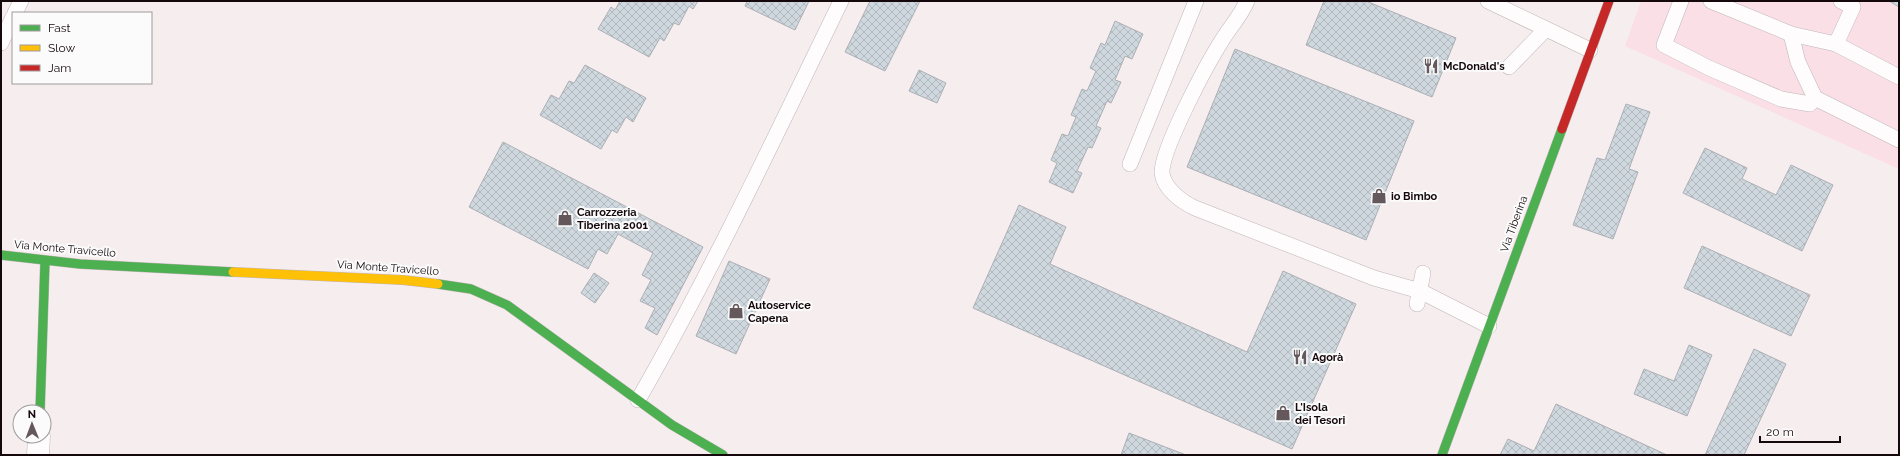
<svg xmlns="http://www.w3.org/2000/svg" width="1900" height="456" viewBox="0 0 1900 456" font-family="Raleway,sans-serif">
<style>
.built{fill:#fadfe7}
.building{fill:url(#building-cross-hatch);stroke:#acafb4}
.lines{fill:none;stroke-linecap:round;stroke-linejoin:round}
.lane-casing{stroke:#c0b5b8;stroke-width:16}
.street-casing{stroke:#c0b5b8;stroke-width:23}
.fast-casing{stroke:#c0b5b8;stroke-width:10}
.slow-casing{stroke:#c0b5b8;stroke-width:10}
.jam-casing{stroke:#c0b5b8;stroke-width:10}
.lane{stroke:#fefcfd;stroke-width:15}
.street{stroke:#fefcfd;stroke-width:22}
.fast{stroke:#4caf50;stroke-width:9}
.slow{stroke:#ffc107;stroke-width:9}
.jam{stroke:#c62828;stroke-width:9}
.labels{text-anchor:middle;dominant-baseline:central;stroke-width:4;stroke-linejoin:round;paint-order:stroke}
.poi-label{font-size:11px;font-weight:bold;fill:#15080d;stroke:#fbfbfb;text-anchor:start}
.street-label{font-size:11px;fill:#15080d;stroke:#fbfbfb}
</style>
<defs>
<pattern id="building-cross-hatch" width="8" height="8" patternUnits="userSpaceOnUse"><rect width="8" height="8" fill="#cfd8df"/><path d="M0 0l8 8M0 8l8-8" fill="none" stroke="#b1b8be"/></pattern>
</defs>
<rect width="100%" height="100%" fill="#f6edef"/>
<path class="built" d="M1641,1H1899V169L1625,46Z"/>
<g class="building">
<path d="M620,1H698L693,9L689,6L679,25L674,23L664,41L660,38L649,57L598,29L611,7L615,10Z"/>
<path d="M747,1H809L795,30L745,6Z"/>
<path d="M870,1H920L885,71L845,52Z"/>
<path d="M1324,1H1366L1456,38L1432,97L1306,45Z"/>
<path d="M1889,1H1899V7Z"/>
<path d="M1115,21L1143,34L1132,59L1125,56L1115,80L1121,82L1111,103L1107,101L1096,126L1101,128L1092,148L1088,147L1077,171L1082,173L1073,193L1049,182L1057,163L1051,160L1062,134L1068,136L1076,117L1071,115L1082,89L1087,91L1096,71L1090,68L1101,43L1105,45Z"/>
<path d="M1235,49L1414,121L1366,240L1187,167Z"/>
<path d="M585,65L646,98L633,122L626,117L617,133L612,130L601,149L540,115L551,95L559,99L569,81L574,83Z"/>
<path d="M919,70L946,83L937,103L909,91Z"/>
<path d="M1626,104L1650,112L1629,169L1638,172L1613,239L1573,225L1597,158L1605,160Z"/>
<path d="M503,142L703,247L657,335L645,328L655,308L640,301L651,280L642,275L653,253L618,234L607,254L598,249L588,269L469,207Z"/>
<path d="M1705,148L1747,168L1742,179L1776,195L1791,165L1833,185L1802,251L1683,193Z"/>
<path d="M1019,205L1066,227L1050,264L1247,352L1283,271L1356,304L1292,449L973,308Z"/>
<path d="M1702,246L1810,295L1791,336L1684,288Z"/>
<path d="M729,261L770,279L736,354L696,336Z"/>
<path d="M594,273L609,283L595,303L581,293Z"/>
<path d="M1689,345L1712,355L1687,416L1634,394L1644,369L1674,381Z"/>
<path d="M1754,349L1786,364L1744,455H1705Z"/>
<path d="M1556,404L1667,455H1500L1508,439L1534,451Z"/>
<path d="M1129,433L1186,455H1121Z"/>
</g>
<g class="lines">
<defs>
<g id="lane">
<path d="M1247,1C1241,16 1229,28 1221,42C1207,64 1161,150 1162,173C1164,189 1182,202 1195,208L1374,278L1420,291L1489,326"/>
<path d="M1488,1L1590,50"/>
<path d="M1681,1L1664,45L1709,68L1781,99L1810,104L1815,98"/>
<path d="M1711,1L1791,34L1836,44L1899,77"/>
<path d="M15,13L21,1"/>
<path d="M1791,34L1798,62L1815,98L1899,140"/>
<path d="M1,43L13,17"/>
<path d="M1836,44L1853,7L1841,1"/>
<path d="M1509,67L1546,29"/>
<path d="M1130,164L1196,1"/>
<path d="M1417,304L1423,273"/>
<path d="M638,400C712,271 776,135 841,1"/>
</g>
<path id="street" d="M38,455L39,436"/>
<g id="fast">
<path d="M1,255L80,264L233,272"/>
<path d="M438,284L471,289L507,305L672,425L723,455"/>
<path d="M40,412L45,261"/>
<path d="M1442,455L1562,129"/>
</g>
<path id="slow" d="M233,272L403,280L438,284"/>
<path id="jam" d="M1562,129L1609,1"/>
</defs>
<use href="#lane" class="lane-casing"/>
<use href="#street" class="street-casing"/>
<use href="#fast" class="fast-casing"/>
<use href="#slow" class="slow-casing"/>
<use href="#jam" class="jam-casing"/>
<use href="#lane" class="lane"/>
<use href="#street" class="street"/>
<use href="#fast" class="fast"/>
<use href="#slow" class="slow"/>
<use href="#jam" class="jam"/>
</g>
<defs>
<symbol id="restaurant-bare" viewBox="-9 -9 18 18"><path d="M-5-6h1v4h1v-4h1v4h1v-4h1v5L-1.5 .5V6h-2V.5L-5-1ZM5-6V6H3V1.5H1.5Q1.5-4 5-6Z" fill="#64585c" stroke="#fbfbfb" stroke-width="2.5" paint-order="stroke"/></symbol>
<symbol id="shop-bare" viewBox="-9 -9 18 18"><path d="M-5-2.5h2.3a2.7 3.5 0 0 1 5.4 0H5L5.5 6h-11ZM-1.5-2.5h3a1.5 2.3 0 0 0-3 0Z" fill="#64585c" stroke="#fbfbfb" stroke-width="2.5" paint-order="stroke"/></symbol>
</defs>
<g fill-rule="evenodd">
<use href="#restaurant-bare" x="1420" y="55" width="22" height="22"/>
<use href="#shop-bare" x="1368" y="185" width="22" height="22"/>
<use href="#shop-bare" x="554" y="207" width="22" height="22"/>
<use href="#shop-bare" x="725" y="300" width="22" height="22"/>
<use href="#restaurant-bare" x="1289" y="346" width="22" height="22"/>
<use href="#shop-bare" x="1272" y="402" width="22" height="22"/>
</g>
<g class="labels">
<g class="poi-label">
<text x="1443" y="66">McDonald's</text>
<text x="1391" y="196">io Bimbo</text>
<text x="577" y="212">Carrozzeria<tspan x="577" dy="13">Tiberina 2001</tspan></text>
<text x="748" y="305">Autoservice<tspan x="748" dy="13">Capena</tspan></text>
<text x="1312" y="357">Agorà</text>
<text x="1295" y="407">L'Isola<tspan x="1295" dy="13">dei Tesori</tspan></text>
</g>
<g class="street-label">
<text transform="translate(1514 224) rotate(-70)">Via Tiberina</text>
<text transform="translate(65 249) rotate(5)">Via Monte Travicello</text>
<text transform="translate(388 268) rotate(4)">Via Monte Travicello</text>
</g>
</g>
<rect width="1900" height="456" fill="none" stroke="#15080d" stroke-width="4"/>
<rect x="12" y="12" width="140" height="72" fill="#fbfbfb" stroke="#9f9a9c"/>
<rect x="20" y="25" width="20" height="6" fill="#4caf50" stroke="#9f9a9c"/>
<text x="48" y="32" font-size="12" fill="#15080d">Fast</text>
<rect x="20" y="45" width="20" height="6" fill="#ffc107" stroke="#9f9a9c"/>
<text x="48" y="52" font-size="12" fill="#15080d">Slow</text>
<rect x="20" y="65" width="20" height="6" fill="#c62828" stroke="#9f9a9c"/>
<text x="48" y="72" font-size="12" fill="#15080d">Jam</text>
<g transform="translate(32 424) rotate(359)"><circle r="19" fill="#fbfbfb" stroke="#9f9a9c"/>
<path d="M0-3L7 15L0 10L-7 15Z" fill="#64585c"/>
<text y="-6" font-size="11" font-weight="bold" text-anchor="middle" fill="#15080d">N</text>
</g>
<path d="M1760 436v6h80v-6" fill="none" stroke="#15080d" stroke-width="2"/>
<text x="1766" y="436" font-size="12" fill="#15080d" stroke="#fbfbfb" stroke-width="3" paint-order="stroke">20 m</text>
</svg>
